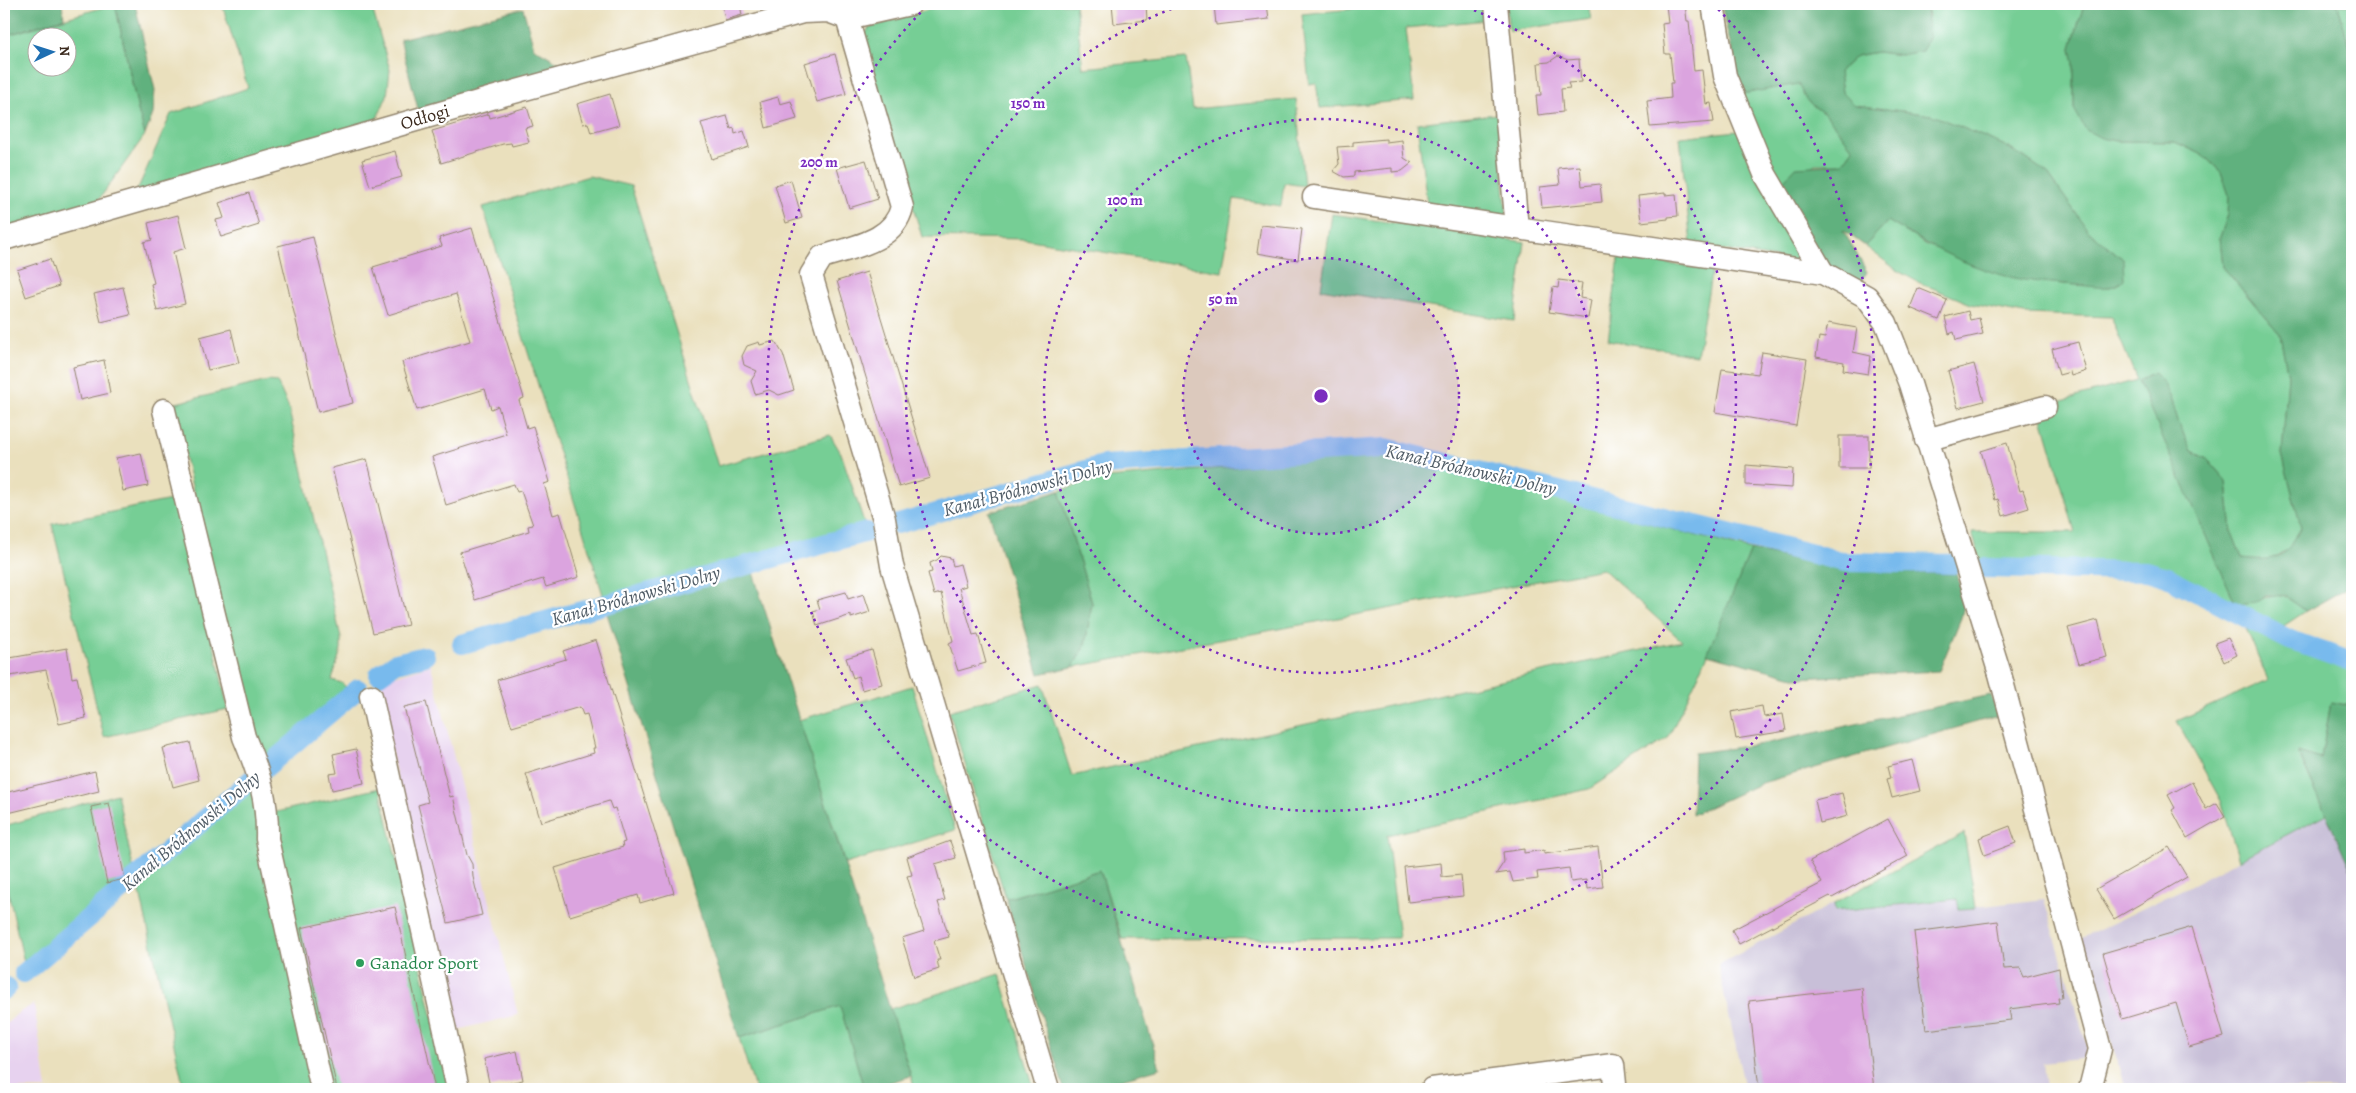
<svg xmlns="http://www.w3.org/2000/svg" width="2356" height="1093" viewBox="0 0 2356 1093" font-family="Alegreya,serif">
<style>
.built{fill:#e7d2ef}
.industrial{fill:#c8bfd8}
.green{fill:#76ce95;stroke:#587c5a;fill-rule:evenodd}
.forest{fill:#60b17e;stroke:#4e6e4e}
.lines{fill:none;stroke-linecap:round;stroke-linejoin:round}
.canal{stroke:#78baed;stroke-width:20}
.building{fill:#dba4df}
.minor-casing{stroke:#92856e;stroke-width:25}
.minor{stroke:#fff;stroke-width:22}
.ring{fill:none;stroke:#7b2cbf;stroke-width:2.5;stroke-dasharray:2.5 5}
.leisure-dot{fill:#2e9e5b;stroke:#fff;stroke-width:2}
.labels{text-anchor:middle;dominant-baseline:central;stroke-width:4.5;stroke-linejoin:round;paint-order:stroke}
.street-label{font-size:18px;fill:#3b2a1e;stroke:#fff}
.leisure-label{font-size:18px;fill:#27864d;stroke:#fff;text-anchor:start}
.water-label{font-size:19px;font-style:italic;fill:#505c66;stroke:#fff}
.centre{fill:#7b2cbf;stroke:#fff;stroke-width:2.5}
.ring-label{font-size:15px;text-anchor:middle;font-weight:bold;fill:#7b2cbf;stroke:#fff;stroke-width:4.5;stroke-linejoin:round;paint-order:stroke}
</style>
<rect width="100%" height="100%" fill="#fff"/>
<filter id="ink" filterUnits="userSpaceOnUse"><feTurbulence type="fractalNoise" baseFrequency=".02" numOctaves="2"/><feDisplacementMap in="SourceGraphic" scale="10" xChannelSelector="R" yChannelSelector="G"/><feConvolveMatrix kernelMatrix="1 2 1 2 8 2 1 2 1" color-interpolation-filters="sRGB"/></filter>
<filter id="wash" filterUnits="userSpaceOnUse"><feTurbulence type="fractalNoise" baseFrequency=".0096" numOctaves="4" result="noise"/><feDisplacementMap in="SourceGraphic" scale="20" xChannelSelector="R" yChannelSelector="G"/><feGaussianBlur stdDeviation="1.12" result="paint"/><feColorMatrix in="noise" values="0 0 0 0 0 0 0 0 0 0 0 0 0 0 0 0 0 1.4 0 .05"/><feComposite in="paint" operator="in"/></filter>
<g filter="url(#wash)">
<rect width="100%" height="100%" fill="#eae0bd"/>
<g class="built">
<path d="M746,4H832L769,16L747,6Z"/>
<path d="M431,665L518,1015L453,1031L378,692L386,679Z"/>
<path d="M34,1004L47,1089H4V1026L18,1013Z"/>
</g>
<g class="industrial">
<path d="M2326,814L2352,872V1089H2125L2082,938L2187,887Z"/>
<path d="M1958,899L1959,909L2044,899L2085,1039L2089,1058L2043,1063L2046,1089H1745L1718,965L1834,903Z"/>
</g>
<g class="green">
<path d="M115,4L138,110L145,135L95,205L4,231V36ZM38,38H68V68H38Z"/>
<path d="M222,4H371L390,70L387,96L374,125L136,193L171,114L248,88Z"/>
<path d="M946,4H1075L1083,68L1186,58L1193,109L1296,99L1304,186L1284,183L1281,206L1234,199L1222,272L1025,239L922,237L863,37L869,28Z"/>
<path d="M1403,4H1486L1487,20L1406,28L1414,100L1320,108L1316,83L1309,84L1302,14Z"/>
<path d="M1506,4H1588L1591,19L1509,31Z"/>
<path d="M1927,4H2096L2083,8L2071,48L2074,64V109L2116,141L2175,142L2203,155L2221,172L2229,195L2228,215L2220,237L2223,267L2280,334L2288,376L2282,454L2301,527L2291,547L2268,561L2242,558L2232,533L2227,482L2207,459L2191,451L2179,424L2171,398L2154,373L2256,603C2277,588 2287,597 2306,611L2282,627L2296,634L2352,654V706L2331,702L2321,759L2298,753L2326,814L2239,860L2221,801L2177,721L2268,680L2244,623L2150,577L1980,574L1976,560H1980L1972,532H2075L2041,414L2053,410L2062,401L2137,380L2111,317L2024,314L1971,304L1918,282L1898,271L1865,246L1888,221L1927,245L2006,276L2063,284L2111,287L2123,259L2088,230L2048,174L2024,157L2003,145L1932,115L1855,105L1842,92L1839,72L1856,56L1877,52L1901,55L1929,16Z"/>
<path d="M2338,4H2352V49L2349,47Z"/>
<path d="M1798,83L1806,100L1827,116L1853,149L1842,164H1815L1778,187L1742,94Z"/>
<path d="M1497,114L1507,216L1427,204L1417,123Z"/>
<path d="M1738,131L1799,246L1800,257L1796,261L1691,245L1680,137Z"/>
<path d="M589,176L631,186L718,466L830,435L841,453L865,525L604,598L483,207Z"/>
<path d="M1332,214L1525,242L1514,321L1321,289Z"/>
<path d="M1619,257L1712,270L1697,355L1608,340Z"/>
<path d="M268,381L277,382L288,406L341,638V649L332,680L342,683L348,689L260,765L172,404Z"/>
<path d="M1384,454L1751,550L1702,668L1668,738L1589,789L1387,835L1399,938L1122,939L1100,870L1006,899L949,711L1042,684L1072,776L1682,641L1603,569L1073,667L1085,645L1092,603L1059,491L1097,479Z"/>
<path d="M181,498L228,709L104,737L52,524Z"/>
<path d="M912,686L955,830L845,864L799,720Z"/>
<path d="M256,786L316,1089H184L138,884Z"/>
<path d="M380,788L449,1089H329L272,813Z"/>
<path d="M117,794L135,876L25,967L4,873V826Z"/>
<path d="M1964,833L1976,908L1959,909L1957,899L1835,911L1834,903Z"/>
<path d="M1000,974L1034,1089H915L890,1009Z"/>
<path d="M840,1006L864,1089H755L739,1038Z"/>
</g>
<g class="forest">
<path d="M4,4H62L64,18L4,36Z"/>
<path d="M115,4H135L155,90L153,114L145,135L138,110Z"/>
<path d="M1721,4H1927L1929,36L1922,51L1901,55L1877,52L1856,56L1839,72L1842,92L1855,105L1932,115L2003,145L2024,157L2048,174L2088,230L2123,259L2124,279C2114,292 2093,286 2077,285C2054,283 2028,282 2006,276C1963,265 1925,244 1888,221L1865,246L1843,230L1867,272L1861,281L1829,272L1778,187L1796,167L1842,164L1853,149L1827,116L1806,100L1798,84L1742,94Z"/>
<path d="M2096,4H2338L2349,47L2352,49V585L2306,611L2285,596L2267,595L2256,603L2236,605L2138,381L2154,373L2163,382L2171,398L2179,424L2191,451L2207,459L2227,482L2232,533L2242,558C2276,562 2286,558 2301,527L2282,454L2288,376L2280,334L2223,267L2220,237L2228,215L2229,195L2221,172L2203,155L2175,142L2116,141L2101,138L2086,130L2074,109V64L2071,48L2083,8Z"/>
<path d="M523,8L534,48L568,68L419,113L400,39Z"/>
<path d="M1059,491L1092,603L1085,645L1073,667L1039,674L989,512Z"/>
<path d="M1751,550L1849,571L1956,574L1965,601L1961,618L1939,671L1798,678L1707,654Z"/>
<path d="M752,569L911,1076L867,1089H864L840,1006L739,1038L606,610Z"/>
<path d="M1991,695L1998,716L1762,783L1692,815L1694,753L1763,744Z"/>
<path d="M2331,702L2352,706V872L2298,752L2321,759Z"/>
<path d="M1100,870L1160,1068L1087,1089H1064L1006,899Z"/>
</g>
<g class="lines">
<g class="canal">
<path d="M898,524L1103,465L1386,448L1845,562L1955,564"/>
<path d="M1984,568L2147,571L2167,577L2290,640L2352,662"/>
<path d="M462,644L867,532"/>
<path d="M379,675L396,663L425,656"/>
<path d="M24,973L358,689"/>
<path d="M4,990L7,987"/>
</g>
</g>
<g id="blocks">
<g class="building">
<path d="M722,4H740L742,15L725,20Z"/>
<path d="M1112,4H1146L1147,20L1114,24Z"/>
<path d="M1214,4H1267L1269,19L1216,25Z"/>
<path d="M1666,4H1685L1687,21H1689L1694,71L1702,70L1706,104L1711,103L1714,122L1650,127L1647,101L1671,98L1670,83H1673L1670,54H1665L1662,24L1668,23Z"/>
<path d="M835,54L846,94L817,102L805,63Z"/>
<path d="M1558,56L1568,60L1579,59L1581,82L1568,83L1570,88L1561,89L1563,112L1538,115L1536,95H1541L1538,63L1549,62Z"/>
<path d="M610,94L619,125L591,133L588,123L583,124L577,104Z"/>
<path d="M778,97L780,104L791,101L797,119L766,128L760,102Z"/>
<path d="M527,107L533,126L525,128L529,142L512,146L511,143L503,144L441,163L432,131L489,114L490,118Z"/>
<path d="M727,116L731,129L734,128L735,134L744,131L749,147L712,159L701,123Z"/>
<path d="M1386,139V142L1402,140L1404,158L1412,163L1402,171L1392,172V168L1354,172V176L1344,177L1333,171L1339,164L1337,147L1353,146V142Z"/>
<path d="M395,151L402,177L370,186L362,160Z"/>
<path d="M866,160L878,199L849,208L837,168Z"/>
<path d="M1580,166L1582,186L1600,184L1602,202L1542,208L1540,187L1560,185L1558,168Z"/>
<path d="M791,180L802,218L786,223L775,185Z"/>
<path d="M249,193L259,225L221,237L216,220L224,218L219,203Z"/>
<path d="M1665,193V195L1676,194L1678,216L1668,217V219L1641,222L1638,196Z"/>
<path d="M178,215L186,248L173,252L185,304L157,311L151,284L154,283L144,242L152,240L148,223Z"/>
<path d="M1261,225L1302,229L1298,260L1257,253Z"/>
<path d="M472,228L524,398L519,400L527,428L533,426L550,482L544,484L553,515L560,513L579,577L546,587L543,579L475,600L460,552L529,531L528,526L533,525L521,491L517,492L514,484L446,505L432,457L506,434L498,406L491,409L485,389L417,410L402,362L470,341L462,314L456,294L388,315L373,267L442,246L439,238Z"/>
<path d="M313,237L353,403L318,412L278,246Z"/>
<path d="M50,259L59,286L26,297L17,270Z"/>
<path d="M867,272L930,478L899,487L837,281Z"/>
<path d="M1559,280L1582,283L1580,298L1591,300L1588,318L1549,312L1553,287L1558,288Z"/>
<path d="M123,287L130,315L101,322L94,294Z"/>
<path d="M1918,288L1947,300L1939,320L1910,308Z"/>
<path d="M1968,311L1970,320L1979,318L1983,334L1956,340L1954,332L1949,334L1945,317Z"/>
<path d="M1828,323L1857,328L1853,352L1871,356L1868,374L1843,370L1844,362L1816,357L1819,337L1825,338Z"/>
<path d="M231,329L239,363L208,370L200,337Z"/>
<path d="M775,341L783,354L794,390L779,395L769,390L755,394L751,381L757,371L744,365L742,356L747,346L759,342L760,345Z"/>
<path d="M2078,342L2086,371L2071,376L2070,372L2059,375L2052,349Z"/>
<path d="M1762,352L1807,359L1796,426L1715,412L1722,369L1758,374Z"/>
<path d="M104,360L110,393L80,400L73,367Z"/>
<path d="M1974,364L1984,401L1958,408L1948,371Z"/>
<rect x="1839" y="436" width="30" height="32"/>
<path d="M2007,443L2020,491L2023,490L2029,508L2003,516L1998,499L1995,500L1981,451Z"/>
<path d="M141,453L148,486L123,491L116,458Z"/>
<path d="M367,459L408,625L373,633L332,468Z"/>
<path d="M1746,465L1793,469L1792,488L1746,485Z"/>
<path d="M941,556L951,558L953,566L960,564L966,586L959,588L973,635L978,634L986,663L958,671L949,643L953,641L941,593L934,595L928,573L932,572L930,563L937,560Z"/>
<path d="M846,592L848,599L864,594L870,612L851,618V615L817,626L813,611L820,609L817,600Z"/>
<path d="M2098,620L2107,657L2079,664L2068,628Z"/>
<path d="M2228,638L2237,655L2224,662L2215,643Z"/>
<path d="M596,640L674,893L640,903L638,895L570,916L555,868L623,847L622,843L625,842L615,808L612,809L609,801L541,822L526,774L594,753L593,748H595L587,714L583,715L580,707L512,727L497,680L566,659L563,651Z"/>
<path d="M67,648L72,678L77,677L86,718L59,724L46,670L4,677V659Z"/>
<path d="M872,650L882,684L862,690L858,676L853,678L846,658Z"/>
<path d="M426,702L450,797L453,796L467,855L472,864L473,877L482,915L448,923L418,805L428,802L404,707Z"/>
<path d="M1762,706L1764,717L1783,714L1786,731L1736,739L1731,712Z"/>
<path d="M190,742L199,780L173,787L163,748Z"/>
<path d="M356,749L364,783L332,790L329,774L337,773L333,754Z"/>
<path d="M1912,760L1920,791L1892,798L1887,779L1891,778L1888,766Z"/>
<path d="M95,771L99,791L4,814V793Z"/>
<path d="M2192,782L2206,809L2217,803L2225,816L2187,838L2172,810L2175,808L2168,795Z"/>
<path d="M1842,793L1848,816L1820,823L1815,800Z"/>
<path d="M109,803L125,879L107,883L91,807Z"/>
<path d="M1888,819L1908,856L1832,898L1830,896L1739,944L1732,930L1822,883L1810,861Z"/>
<path d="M2010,826L2016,843L1984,855L1979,838Z"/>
<path d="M950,841L956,858L935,864L945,900L938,902L949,937L934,941L940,960H937L939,969L914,977L902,938L924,931L907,876L912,875L907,857Z"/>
<path d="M1598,847L1603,887L1587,889L1586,880L1571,882L1569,868L1537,872L1538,879L1513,882L1510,872L1496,874L1504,862L1503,852L1524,849V853L1544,850V854Z"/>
<path d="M2169,847L2187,877L2114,919L2096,889Z"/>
<path d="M1441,863L1442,877L1461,875L1463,896L1408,902L1404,867Z"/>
<path d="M395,907L435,1089H337L301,928Z"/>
<path d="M1998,921L2004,969L2020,968L2024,977L2059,968L2062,998H2058L2059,1003L2009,1009L2011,1020L1926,1030L1914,932Z"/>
<path d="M2192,927L2224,1037L2189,1047L2176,1003L2122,1019L2103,953Z"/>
<path d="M1862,988L1874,1089H1759L1749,1001Z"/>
<path d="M517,1051L523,1080L490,1087L484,1059Z"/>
</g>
</g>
</g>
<g filter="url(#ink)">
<use href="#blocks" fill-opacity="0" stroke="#92856e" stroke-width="1"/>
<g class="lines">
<defs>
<g id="minor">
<path d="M1496,4L1517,228L1823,273L1867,297L1886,323L1910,384L2000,674L2100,1049L2090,1089"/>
<path d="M1713,4L1725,76L1765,174L1823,273"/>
<path d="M847,18L902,207C894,242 852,247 822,257L811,275L884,519L892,566L1048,1089"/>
<path d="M847,18L910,4"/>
<path d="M1314,197L1517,228"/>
<path d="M4,239L492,98L803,12L828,11L847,18"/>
<path d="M164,410L244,737C259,773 268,800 267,839L322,1089"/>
<path d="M1926,440L2045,407"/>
<path d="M371,696L458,1089"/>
<path d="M1432,1089L1613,1065L1615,1084"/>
</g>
</defs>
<use href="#minor" class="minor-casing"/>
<use href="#minor" class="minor"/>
</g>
</g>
<circle cx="1321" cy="396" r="138" fill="#7b2cbf" fill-opacity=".12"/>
<g class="ring">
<circle cx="1321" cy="396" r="138"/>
<circle cx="1321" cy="396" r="277"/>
<path d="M1460 5A415 415 0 1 1 1182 5"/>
<path d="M1713 4A554 554 0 1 1 929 4"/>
</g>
<circle class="leisure-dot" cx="360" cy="963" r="5"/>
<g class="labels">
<g class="street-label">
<text transform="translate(425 117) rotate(-16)">Odłogi</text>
</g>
<g class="leisure-label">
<text x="370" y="963">Ganador Sport</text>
</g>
<g class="water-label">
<text transform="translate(1471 470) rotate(13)">Kanał Bródnowski Dolny</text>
<text transform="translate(1028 488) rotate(-15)">Kanał Bródnowski Dolny</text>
<text transform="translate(636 596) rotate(-16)">Kanał Bródnowski Dolny</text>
<text transform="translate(191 831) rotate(-40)">Kanał Bródnowski Dolny</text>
</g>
</g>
<circle cx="1321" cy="396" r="8" class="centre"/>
<g class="ring-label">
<text x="1028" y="108">150 m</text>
<text x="819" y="167">200 m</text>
<text x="1125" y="205">100 m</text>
<text x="1223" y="304">50 m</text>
</g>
<rect width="2356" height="1093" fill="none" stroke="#fff" stroke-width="20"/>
<g transform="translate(52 52) rotate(86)"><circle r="24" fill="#ffffff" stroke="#b1aaa5"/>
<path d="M0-4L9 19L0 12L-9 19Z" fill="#1f6fb2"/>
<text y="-8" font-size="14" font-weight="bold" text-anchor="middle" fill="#3b2a1e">N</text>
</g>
</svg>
